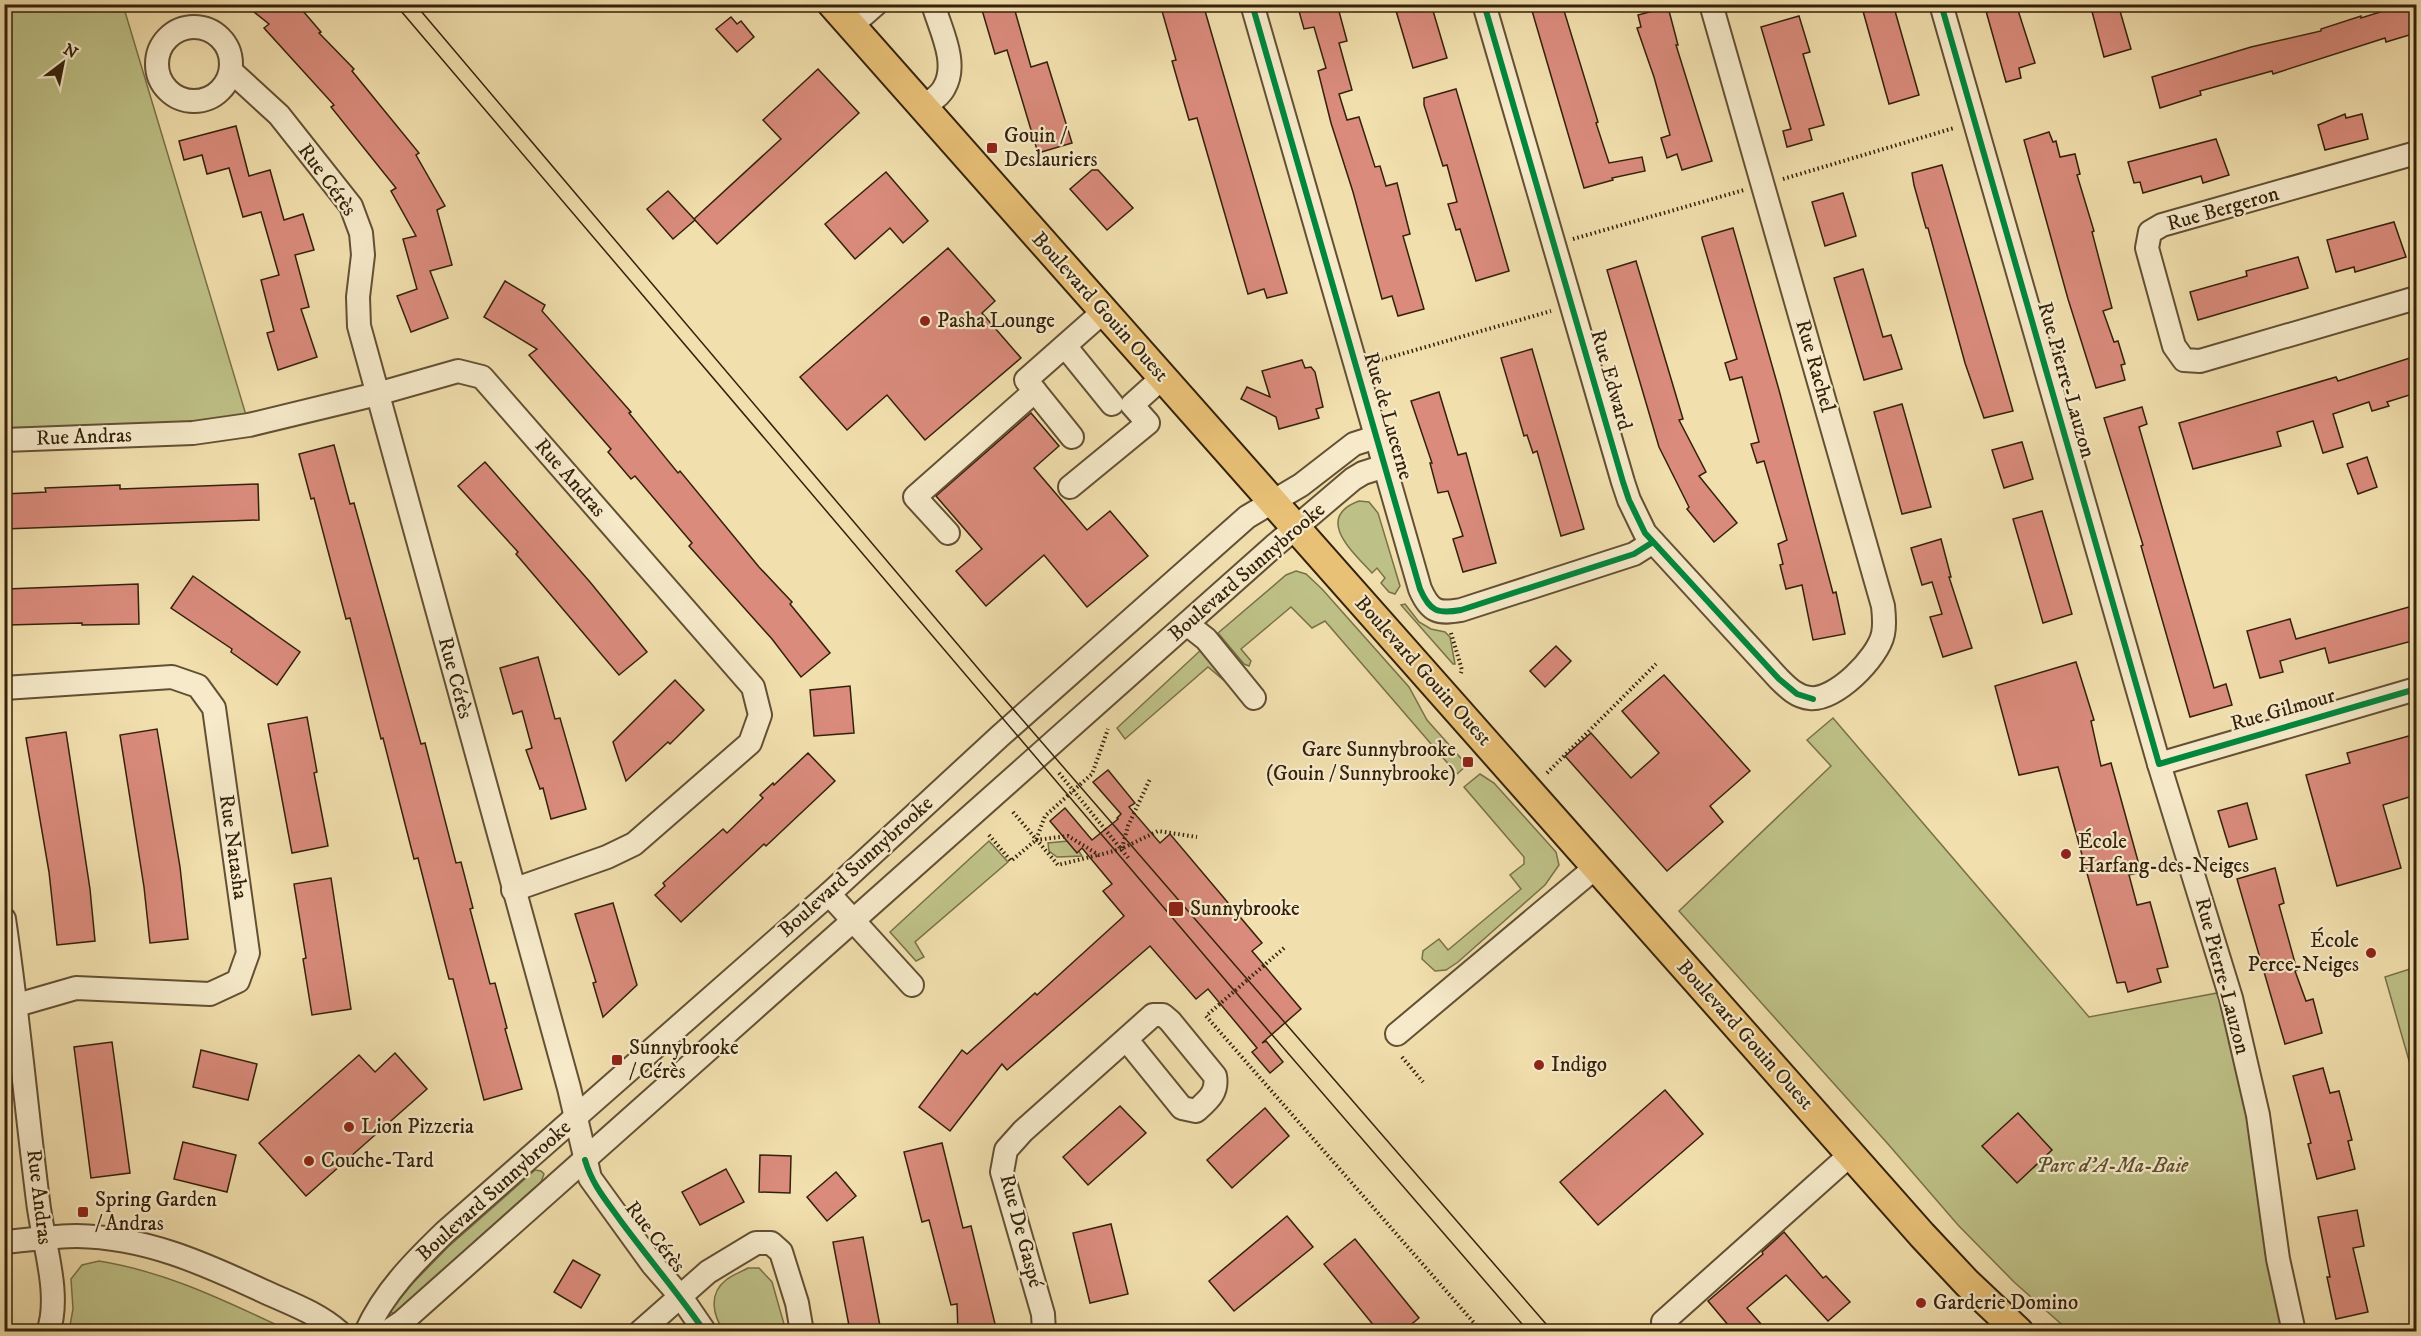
<svg xmlns="http://www.w3.org/2000/svg" width="2421" height="1336" viewBox="0 0 2421 1336" font-family="'IM FELL DW Pica',serif">
<style>
.green{fill:#bec187;stroke:#797149;stroke-width:1.5}
.building{fill:#da8b7c;stroke:#34210b;stroke-width:1.5}
.lines{fill:none;stroke-linecap:round;stroke-linejoin:round}
.minor-casing{stroke:#635034;stroke-width:26}
.major-casing{stroke:#34210b;stroke-width:32}
.path{stroke:#34210b;stroke-width:4;stroke-dasharray:1.5 3;stroke-linecap:butt}
.minor{stroke:#f6eaca;stroke-width:22}
.major{stroke:#e8c076;stroke-width:28}
.tram{stroke:#34210b;stroke-width:1.5}
.cycleway-casing{stroke:#f6eaca;stroke-width:10}
.cycleway{stroke:#00873e;stroke-width:6}
.poi-dot{fill:#8f2418;stroke:#f6eaca;stroke-width:2}
.labels{text-anchor:middle;dominant-baseline:central;stroke-width:4.5;stroke-linejoin:round;paint-order:stroke}
.poi-label{font-size:21px;fill:#34210b;stroke:#f6eaca;text-anchor:start}
.street-label{font-size:21px;fill:#34210b;stroke:#f6eaca}
.park-label{font-size:21px;font-style:italic;fill:#5d5130;stroke:#f6eaca}
</style>
<rect width="100%" height="100%" fill="#f1dfad"/>
<filter id="stains"><feTurbulence type="fractalNoise" baseFrequency=".00333" numOctaves="4"/><feColorMatrix values="0 0 0 0 .2 0 0 0 0 .09 0 0 0 0 .02 0 0 0 .5 -.17"/></filter>
<radialGradient id="worn" r=".72"><stop offset=".6" stop-color="#630" stop-opacity="0"/><stop offset="1" stop-color="#630" stop-opacity=".3"/></radialGradient>
<g class="green">
<path d="M4,5H123L249,425L5,440Z"/>
<path d="M1359,501L1369,502L1378,513L1400,586L1395,594L1389,592L1381,583L1385,578L1377,568L1372,573C1354,553 1313,518 1359,501Z"/>
<path d="M1296,571L1306,574L1322,589L1409,687L1427,720L1467,765L1457,774L1325,621L1312,628L1291,607L1241,649L1251,661L1249,666L1244,664L1218,633L1286,575Z"/>
<path d="M1405,604L1419,622L1431,629L1445,632L1450,637L1455,664H1453L1401,605Z"/>
<path d="M1203,648L1229,681L1227,683L1208,667L1125,739L1117,728Z"/>
<path d="M1833,718L2089,1017L2228,991L2278,1259L2281,1331H2069L2014,1282L1958,1225L1888,1144L1679,911L1831,766L1807,740Z"/>
<path d="M1480,774L1494,783L1556,852L1559,865L1545,885L1458,962L1446,970L1435,971L1422,959L1423,951L1439,939L1448,950L1521,889L1510,875L1524,864V857L1464,787Z"/>
<path d="M989,841L1008,862L915,942L924,957L916,961L890,932Z"/>
<path d="M1068,841L1075,845L1082,856L1057,857L1049,851L1048,843Z"/>
<path d="M2416,967V1085L2385,977Z"/>
<path d="M535,1170L541,1171L544,1174L541,1182L394,1314L390,1311L412,1284L448,1247Z"/>
<path d="M99,1261C168,1272 227,1302 290,1331H69L73,1309L71,1279L82,1265Z"/>
<path d="M748,1268H759L772,1282L786,1331H724C713,1316 708,1294 726,1280C732,1275 741,1272 748,1268Z"/>
</g>
<g class="building">
<path d="M244,4H297L321,32L319,33L354,69L352,71L419,153L416,155L445,206L437,210L452,265L430,271L448,318L411,332L397,296L417,289L403,239L416,236L391,191L396,188L331,107L334,105L264,28L269,24Z"/>
<path d="M985,4H1013L1031,67L1047,62L1072,143L1038,153L1007,50L995,54L982,10L987,8Z"/>
<path d="M1160,4H1203L1287,293L1267,298L1264,289L1248,294L1197,118L1189,120L1172,61L1176,60Z"/>
<path d="M1297,4H1337L1347,41L1339,43L1352,90L1339,94L1347,120L1359,117L1375,167L1380,166L1386,186L1397,183L1410,234L1403,236L1424,309L1398,316L1392,296L1382,299L1353,192L1331,123L1318,71L1326,68L1314,27L1304,29Z"/>
<path d="M1394,4H1431L1447,58L1413,68Z"/>
<path d="M1530,4H1562L1598,122L1596,123L1609,163L1642,157L1645,171L1612,178L1613,180L1584,188Z"/>
<path d="M1861,4H1893L1919,95L1889,104Z"/>
<path d="M1984,4H2016L2035,63L2019,68L2021,78L2006,82Z"/>
<path d="M2090,4H2118L2131,49L2104,57Z"/>
<path d="M2406,4H2416V33L2386,42L2385,38L2273,74L2272,71L2200,91L2201,95L2160,108L2152,77L2251,47L2321,31V29L2361,16V18Z"/>
<path d="M1668,7L1678,45H1676L1712,161L1682,170L1677,154L1667,158L1661,138L1670,135L1654,77L1637,28L1641,27L1638,15Z"/>
<path d="M1799,16L1810,52L1803,54L1824,125L1809,129L1812,140L1787,147L1783,131L1791,129L1761,27Z"/>
<path d="M731,17L737,24L741,21L754,37L737,52L716,29Z"/>
<path d="M818,69L859,113L717,244L694,219L781,139L763,120Z"/>
<path d="M1456,89L1509,271L1476,281L1460,229L1456,230L1448,204L1457,202L1447,165L1443,166L1424,105V98Z"/>
<path d="M2345,114L2346,118L2362,114L2368,139L2325,150L2318,125Z"/>
<path d="M236,126L249,176L270,170L284,220L303,214L314,250L295,255L309,307L301,309L317,357L278,370L267,333L274,331L261,280L279,275L261,212L243,217L229,168L207,174L202,155L184,160L179,141Z"/>
<path d="M2049,132L2053,142L2056,141L2060,157L2075,154L2080,174L2077,175L2094,231L2092,232L2112,308L2103,311L2114,342L2118,341L2125,364L2121,365L2125,380L2096,388L2068,299L2024,140Z"/>
<path d="M2216,139L2229,175L2203,183L2201,176L2143,193L2140,182L2134,183L2128,162Z"/>
<path d="M1942,165L2013,411L1984,418L1965,363L1928,228H1926L1914,185L1912,173Z"/>
<path d="M1092,170H1098L1133,208L1107,230L1070,189Z"/>
<path d="M886,172L928,221L903,243L890,228L855,259L825,224Z"/>
<path d="M668,191L695,220L673,239L647,209Z"/>
<path d="M1843,193L1856,236L1825,246L1812,202Z"/>
<path d="M2394,222L2406,257L2355,272L2354,267L2336,272L2327,240Z"/>
<path d="M1733,228L1779,390L1833,593L1836,592L1845,634L1813,640L1802,585L1786,589L1780,565L1783,564L1778,544L1787,540L1764,461L1757,463L1751,444L1759,442L1742,377L1730,380L1725,363L1737,359L1702,239V237Z"/>
<path d="M948,248L995,301L982,313L1021,358L925,440L887,395L847,430L800,377Z"/>
<path d="M2298,257L2308,288L2198,320L2190,292L2247,276L2246,271Z"/>
<path d="M1636,261L1683,419L1679,420L1706,472L1699,476L1737,523L1714,542L1687,509L1689,507L1659,447L1607,270Z"/>
<path d="M1863,269L1883,337L1891,335L1902,369L1864,380L1834,278Z"/>
<path d="M505,281L545,305L542,311L631,412L629,413L678,473L680,471L759,567L792,602L790,604L830,653L801,677L772,639L689,546L692,543L635,476L631,479L608,452L611,449L529,355L537,349L484,317Z"/>
<path d="M1532,349L1584,529L1561,536L1537,451L1533,453L1527,435L1524,436L1501,358Z"/>
<path d="M2416,356V393L2387,402L2389,406L2372,411L2369,402L2333,414L2343,447L2323,453L2313,421L2277,432L2281,446L2193,469L2179,423L2336,377L2338,381Z"/>
<path d="M1302,360L1305,368L1311,367L1315,372L1323,407L1316,409L1319,418L1279,429L1276,417L1241,399L1247,387L1270,397L1262,371Z"/>
<path d="M1439,392L1458,455L1466,453L1496,563L1463,572L1453,539L1463,536L1448,491L1438,493L1430,463H1432L1411,401Z"/>
<path d="M1902,404L1931,507L1902,514L1874,412Z"/>
<path d="M2142,407L2147,424L2139,427L2209,670L2214,688L2226,684L2232,705L2190,717L2141,546L2143,545L2104,418Z"/>
<path d="M1031,413L1059,446L1034,468L1087,530L1110,511L1148,556L1087,607L1044,555L986,606L956,571L982,549L936,496Z"/>
<path d="M2022,442L2033,479L2004,488L1992,450Z"/>
<path d="M334,445L350,504L354,503L421,744L425,743L456,863L461,862L473,908L470,909L490,984L495,983L507,1028L505,1029L522,1089L484,1100L453,979H449L418,858L414,859L383,738L381,739L350,618L346,619L314,498L311,499L299,454Z"/>
<path d="M2367,457L2377,487L2358,494L2347,464Z"/>
<path d="M485,462L590,582L647,652L619,675L516,554L518,552L458,486Z"/>
<path d="M258,484L259,520L4,529V494L46,492L45,488L120,485V489Z"/>
<path d="M2042,511L2072,614L2043,623L2013,519Z"/>
<path d="M1941,539L1951,577H1949L1972,648L1943,657L1930,617L1942,614L1932,582L1922,585L1911,548Z"/>
<path d="M193,576L300,652L277,685L231,652L232,649L171,608Z"/>
<path d="M138,584L139,624L82,625V623L8,625L6,589Z"/>
<path d="M2416,605V640L2329,663L2325,648L2280,661L2283,672L2260,678L2247,631L2290,619L2296,639Z"/>
<path d="M1556,646L1571,661L1545,687L1530,671Z"/>
<path d="M538,657L555,719L560,718L586,809L551,819L543,788L540,789L526,750L532,748L522,711L513,714L500,668Z"/>
<path d="M2076,662L2094,720L2091,721L2101,766L2111,763L2141,872L2129,875L2137,905L2150,902L2168,967L2157,969L2161,982L2128,992L2125,982L2117,983L2058,767L2019,775L1995,686Z"/>
<path d="M1664,675L1750,771L1710,806L1723,822L1667,871L1565,756L1591,733L1631,778L1659,753L1622,711Z"/>
<path d="M675,680L704,710L670,744L668,742L626,781L613,742Z"/>
<path d="M850,686L854,733L814,736L810,690Z"/>
<path d="M307,717L317,772L314,773L328,846L292,853L268,724Z"/>
<path d="M157,729L180,867L188,939L150,943L144,887L120,735Z"/>
<path d="M66,732L90,889L95,941L57,945L49,872L26,738Z"/>
<path d="M2416,734V795L2383,805L2401,868L2337,886L2306,775L2350,763L2347,753Z"/>
<path d="M808,753L835,781L766,846L764,844L681,922L655,895L665,886L663,883L723,829L727,833L763,798L760,795L773,783L774,785Z"/>
<path d="M1108,770L1135,803L1129,807L1160,843L1170,834L1262,943L1252,951L1301,1009L1262,1043L1266,1041L1283,1062L1270,1073L1252,1052L1257,1048L1208,989L1196,999L1150,946L1007,1070L1002,1064L950,1131L919,1107L962,1050L967,1054L1035,993L1037,995L1124,916L1103,891L1112,884L1082,848L1077,853L1050,821L1065,808L1092,840L1118,819L1117,818L1121,814L1093,782Z"/>
<path d="M2247,803L2257,839L2229,847L2218,811Z"/>
<path d="M2275,868L2284,903L2279,905L2297,970L2295,971L2306,1001L2313,999L2322,1033L2285,1044L2237,879Z"/>
<path d="M331,878L351,1009L312,1015L303,959L306,958L294,884Z"/>
<path d="M613,903L637,985L603,1017L593,983L596,982L575,914Z"/>
<path d="M112,1042L130,1173L91,1178L74,1047Z"/>
<path d="M201,1050L257,1064L248,1100L193,1087Z"/>
<path d="M395,1053L427,1089L306,1196L259,1143L359,1055L375,1072Z"/>
<path d="M2323,1068L2330,1093L2339,1091L2352,1140L2348,1141L2355,1169L2317,1179L2308,1144L2311,1143L2293,1076Z"/>
<path d="M1665,1090L1703,1134L1598,1225L1560,1182Z"/>
<path d="M1120,1106L1146,1133L1088,1185L1063,1157Z"/>
<path d="M1265,1108L1289,1136L1232,1188L1207,1160Z"/>
<path d="M2018,1113L2052,1150L2017,1183L1982,1146Z"/>
<path d="M183,1142L236,1155L227,1192L174,1179Z"/>
<path d="M942,1143L963,1228L971,1226L997,1332H958L957,1304L951,1305L929,1220L922,1222L904,1152Z"/>
<path d="M760,1155L791,1156L790,1193L759,1192Z"/>
<path d="M726,1169L744,1202L700,1225L682,1192Z"/>
<path d="M836,1172L856,1196L827,1221L807,1197Z"/>
<path d="M2357,1210L2364,1246L2353,1248L2368,1312L2336,1319L2327,1277H2330L2318,1217Z"/>
<path d="M1287,1216L1313,1247L1234,1311L1209,1281Z"/>
<path d="M1111,1224L1128,1294L1090,1303L1073,1233Z"/>
<path d="M1784,1232L1823,1278L1826,1276L1850,1302L1828,1321L1786,1275L1747,1308L1768,1332H1734L1708,1301L1763,1254L1762,1252Z"/>
<path d="M863,1237L880,1326L850,1331L833,1242Z"/>
<path d="M1355,1239L1419,1318L1402,1332H1379L1324,1264Z"/>
<path d="M573,1260L600,1275L581,1308L554,1292Z"/>
</g>
<g class="lines">
<defs>
<g id="minor">
<path d="M1252,4L1420,589C1430,612 1438,614 1461,610L1634,554L1653,542"/>
<path d="M1484,4L1623,482L1629,500L1645,533L1779,679C1788,688 1797,697 1810,698C1835,701 1878,658 1883,634C1885,625 1884,615 1883,606L1711,4"/>
<path d="M1941,4L2159,764L2231,998L2258,1115L2278,1259L2294,1332"/>
<path d="M851,26L876,4"/>
<circle cx="194" cy="64" r="37"/>
<path d="M231,71L279,115L351,206L361,233L363,255L358,297L359,326L569,1088L590,1178L653,1265L681,1297L705,1332"/>
<path d="M923,107C930,102 940,96 944,88C959,63 940,29 933,4"/>
<path d="M2416,153L2162,225L2150,232L2147,248L2174,346L2184,360L2200,361L2416,298"/>
<path d="M1065,346L1112,404"/>
<path d="M1072,437L1026,380L1103,312"/>
<path d="M4,440L193,433L249,425L377,394L458,371L482,377L753,687L760,715L750,743L634,844L607,857L513,890"/>
<path d="M1070,487L1148,423L1132,405L1162,378"/>
<path d="M948,533L915,497L1035,391"/>
<path d="M1187,624L1206,639L1254,698"/>
<path d="M4,688L172,677L198,686L214,708L248,953L238,981L210,994L76,988L17,1005"/>
<path d="M2159,764L2416,689"/>
<path d="M829,894L912,985"/>
<path d="M4,919C18,1013 26,1107 38,1201C42,1239 62,1295 48,1332"/>
<path d="M1397,1034L1596,867"/>
<path d="M4,1242C28,1240 53,1236 77,1236C145,1237 203,1263 263,1291C289,1303 318,1313 339,1332"/>
<path d="M1663,1322L1851,1154"/>
<path d="M366,1332C384,1292 414,1262 445,1232L829,894L1000,736L1247,517L1301,485L1354,444L1376,437"/>
<path d="M387,1332L402,1322L1274,546L1353,479L1363,473L1385,466"/>
<path d="M640,1332L708,1272L756,1243H771L781,1252L797,1303L802,1332"/>
<path d="M1044,1332L1043,1314L1002,1172L1006,1150L1023,1131L1153,1015H1163L1170,1021L1215,1076C1218,1093 1208,1100 1196,1111L1182,1108L1126,1039"/>
</g>
<path id="major" d="M832,4L1922,1235L1967,1283L2019,1332"/>
</defs>
<use href="#minor" class="minor-casing"/>
<use href="#major" class="major-casing"/>
<g class="path">
<path d="M1783,179L1954,128"/>
<path d="M1573,239L1744,190"/>
<path d="M1377,361L1551,311"/>
<path d="M1451,633L1462,670L1460,676"/>
<path d="M1059,773L1130,860"/>
<path d="M1547,773L1656,664"/>
<path d="M1013,812L1058,865L1098,855"/>
<path d="M989,835L1011,861L1036,840L1045,816L1092,774L1108,729"/>
<path d="M1036,840L1068,836L1099,855L1121,849L1158,831L1197,837"/>
<path d="M1122,848L1128,826L1150,779"/>
<path d="M1284,948L1206,1016L1482,1332"/>
<path d="M1402,1057L1423,1082"/>
</g>
<use href="#minor" class="minor"/>
<use href="#major" class="major"/>
<g class="tram">
<path d="M395,4L1267,1029L1529,1332"/>
<path d="M415,4L987,679L1553,1332"/>
</g>
<defs>
<g id="cycleway">
<path d="M1252,4L1420,589C1430,612 1438,614 1461,610L1634,554L1653,542"/>
<path d="M1484,4L1623,482L1629,500L1645,533L1779,679L1797,694L1813,699"/>
<path d="M1941,4L2159,764L2416,689"/>
<path d="M585,1160C592,1184 605,1199 620,1220C648,1258 678,1293 705,1332"/>
</g>
</defs>
<use href="#cycleway" class="cycleway-casing"/>
<use href="#cycleway" class="cycleway"/>
</g>
<g class="poi-dot">
<rect x="986" y="142" width="12" height="12" rx="3"/>
<circle cx="925" cy="321" r="6"/>
<rect x="1462" y="756" width="12" height="12" rx="3"/>
<circle cx="2066" cy="854" r="6"/>
<rect x="1168" y="901" width="16" height="16" rx="3"/>
<circle cx="2371" cy="953" r="6"/>
<rect x="611" y="1054" width="12" height="12" rx="3"/>
<circle cx="1539" cy="1065" r="6"/>
<circle cx="349" cy="1127" r="6"/>
<circle cx="309" cy="1161" r="6"/>
<rect x="77" y="1206" width="12" height="12" rx="3"/>
<circle cx="1921" cy="1303" r="6"/>
</g>
<g class="labels">
<g class="poi-label">
<text x="1004" y="136">Gouin /<tspan x="1004" dy="24">Deslauriers</tspan></text>
<text x="937" y="321">Pasha Lounge</text>
<text x="1456" y="750" text-anchor="end">Gare Sunnybrooke<tspan x="1456" dy="24">(Gouin / Sunnybrooke)</tspan></text>
<text x="2078" y="842">École<tspan x="2078" dy="24">Harfang-des-Neiges</tspan></text>
<text x="1190" y="909">Sunnybrooke</text>
<text x="2359" y="941" text-anchor="end">École<tspan x="2359" dy="24">Perce-Neiges</tspan></text>
<text x="629" y="1048">Sunnybrooke<tspan x="629" dy="24">/ Cérès</tspan></text>
<text x="1551" y="1065">Indigo</text>
<text x="361" y="1127">Lion Pizzeria</text>
<text x="321" y="1161">Couche-Tard</text>
<text x="95" y="1200">Spring Garden<tspan x="95" dy="24">/ Andras</tspan></text>
<text x="1933" y="1303">Garderie Domino</text>
</g>
<g class="street-label">
<text transform="translate(327 180) rotate(54)">Rue Cérès</text>
<text transform="translate(2223 209) rotate(-16)">Rue Bergeron</text>
<text transform="translate(1100 307) rotate(48)">Boulevard Gouin Ouest</text>
<text transform="translate(1815 366) rotate(74)">Rue Rachel</text>
<text transform="translate(1611 380) rotate(74)">Rue Edward</text>
<text transform="translate(2066 380) rotate(74)">Rue Pierre-Lauzon</text>
<text transform="translate(1388 416) rotate(74)">Rue de Lucerne</text>
<text transform="translate(84 437) rotate(-2)">Rue Andras</text>
<text transform="translate(570 478) rotate(49)">Rue Andras</text>
<text transform="translate(1247 572) rotate(-41)">Boulevard Sunnybrooke</text>
<text transform="translate(1423 671) rotate(48)">Boulevard Gouin Ouest</text>
<text transform="translate(455 678) rotate(75)">Rue Cérès</text>
<text transform="translate(2283 710) rotate(-16)">Rue Gilmour</text>
<text transform="translate(233 847) rotate(82)">Rue Natasha</text>
<text transform="translate(856 867) rotate(-42)">Boulevard Sunnybrooke</text>
<text transform="translate(2222 976) rotate(75)">Rue Pierre-Lauzon</text>
<text transform="translate(1745 1035) rotate(48)">Boulevard Gouin Ouest</text>
<text transform="translate(494 1191) rotate(-42)">Boulevard Sunnybrooke</text>
<text transform="translate(39 1197) rotate(83)">Rue Andras</text>
<text transform="translate(1021 1231) rotate(75)">Rue De Gaspé</text>
<text transform="translate(655 1237) rotate(52)">Rue Cérès</text>
</g>
<g class="park-label">
<text x="2112" y="1166">Parc d'A-Ma-Baie</text>
</g>
</g>
<rect width="2421" height="1336" fill="none" stroke="#f1dfad" stroke-width="24"/>
<rect x="6" y="6" width="2409" height="1324" fill="none" stroke="#34210b" stroke-width="3"/>
<rect x="12" y="12" width="2397" height="1312" fill="none" stroke="#34210b" stroke-width="1.5"/>
<g transform="translate(63 63) rotate(32)" stroke="#f6eaca" stroke-width="4.5" paint-order="stroke">
<path d="M0-4.5L10 22L0 15L-10 22Z" fill="#34210b"/>
<text y="-9" font-size="16" font-weight="bold" text-anchor="middle" fill="#34210b">N</text>
</g>
<rect width="100%" height="100%" filter="url(#stains)"/>
<rect width="100%" height="100%" fill="url(#worn)"/>
</svg>
